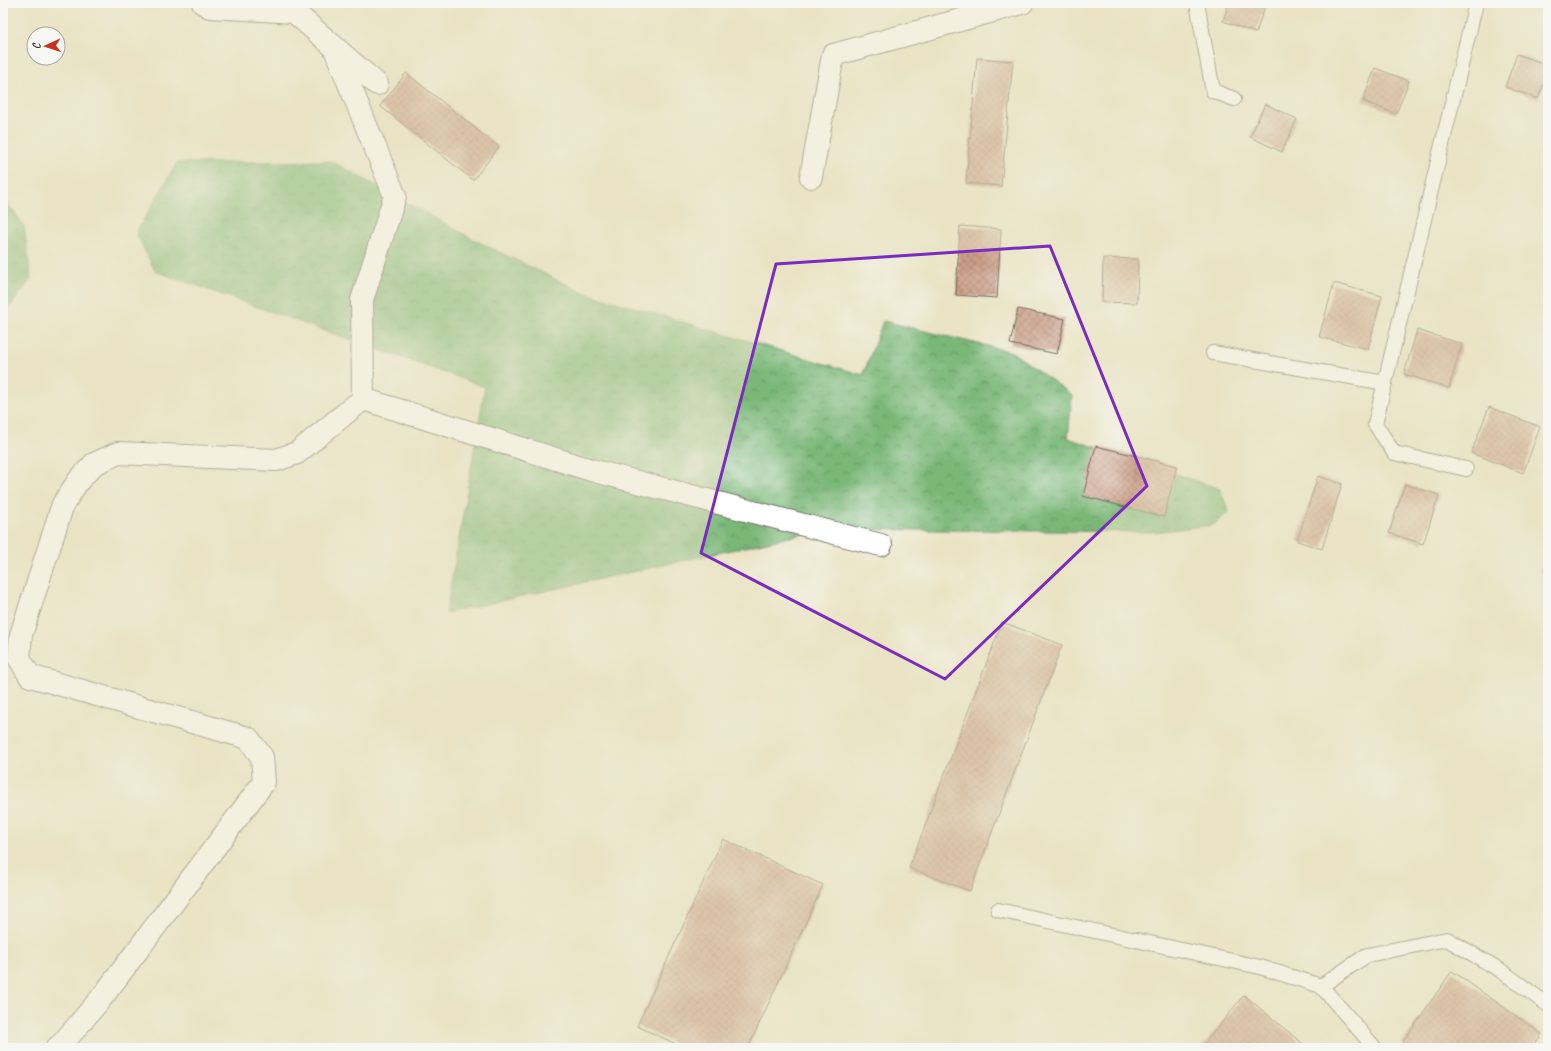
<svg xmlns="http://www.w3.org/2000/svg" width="1551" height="1051" viewBox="0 0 1551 1051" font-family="Caveat,sans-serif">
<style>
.forest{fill:url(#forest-crowns);stroke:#527252}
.building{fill:url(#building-cross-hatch)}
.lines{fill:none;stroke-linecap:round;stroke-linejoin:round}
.lane-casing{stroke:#6e6c61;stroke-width:16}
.street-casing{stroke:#6e6c61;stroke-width:24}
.lane{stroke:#fff;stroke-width:14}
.street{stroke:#fff;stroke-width:22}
.marked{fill:none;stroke:#7b2cbf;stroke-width:3;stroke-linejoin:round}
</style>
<defs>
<pattern id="forest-crowns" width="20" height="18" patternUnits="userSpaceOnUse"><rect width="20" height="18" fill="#7ab878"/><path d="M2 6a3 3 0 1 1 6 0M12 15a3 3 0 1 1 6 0" fill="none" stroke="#649663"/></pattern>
<pattern id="building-cross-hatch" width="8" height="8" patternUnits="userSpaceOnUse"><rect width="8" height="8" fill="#cc9e86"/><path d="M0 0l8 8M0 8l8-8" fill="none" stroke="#a6816e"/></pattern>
</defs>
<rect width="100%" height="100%" fill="#f6f6f2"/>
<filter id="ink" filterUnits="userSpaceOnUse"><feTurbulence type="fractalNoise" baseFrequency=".025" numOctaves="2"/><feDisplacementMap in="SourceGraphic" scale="8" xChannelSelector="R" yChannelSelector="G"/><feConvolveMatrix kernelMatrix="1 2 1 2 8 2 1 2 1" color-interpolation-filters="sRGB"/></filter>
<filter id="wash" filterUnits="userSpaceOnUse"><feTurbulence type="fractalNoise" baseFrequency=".012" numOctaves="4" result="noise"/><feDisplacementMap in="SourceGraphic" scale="16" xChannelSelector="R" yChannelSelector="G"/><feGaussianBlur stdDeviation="0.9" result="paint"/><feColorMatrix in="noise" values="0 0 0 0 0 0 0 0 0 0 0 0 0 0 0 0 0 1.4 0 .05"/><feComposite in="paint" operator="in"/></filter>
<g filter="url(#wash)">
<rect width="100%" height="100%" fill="#eae4c4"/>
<g class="forest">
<path d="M331,161L473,239L582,292L863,375L883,321L1012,352L1072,395L1068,438L1220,489L1229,512L1213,525L1154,532L826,529L446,613L485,387L155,271L136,233L177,163Z"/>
<path d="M3,197L24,226L31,279L3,316Z"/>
</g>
<g id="blocks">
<g class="building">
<path d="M1229,3H1266L1256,33L1223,21Z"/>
<path d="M1517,54L1548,65V73L1538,99L1505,87Z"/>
<path d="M977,58L1013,61L1001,186L966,183Z"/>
<path d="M1375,68L1409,81L1396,114L1363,101Z"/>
<path d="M406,73L499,147L473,180L380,106Z"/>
<path d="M1265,104L1297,119L1282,152L1250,137Z"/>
<path d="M960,226L1001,229L997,298L956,295Z"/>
<path d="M1103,258L1138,259L1137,303L1102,302Z"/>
<path d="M1334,283L1382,296L1368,349L1319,337Z"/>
<path d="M1018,309L1065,319L1057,354L1010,344Z"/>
<path d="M1417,330L1462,344L1449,388L1404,374Z"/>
<path d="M1489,407L1540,427L1523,473L1471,453Z"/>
<path d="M1096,446L1177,466L1164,517L1083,496Z"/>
<path d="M1318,476L1342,484L1322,549L1297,541Z"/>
<path d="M1405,484L1439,495L1423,544L1389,533Z"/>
<path d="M1547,557H1548V573L1544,572Z"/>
<path d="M1002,622L1062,645L970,891L909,868Z"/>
<path d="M723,839L823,885L748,1048H685L637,1026Z"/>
<path d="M1452,971L1542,1034L1532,1048H1408L1402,1043Z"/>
<path d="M1244,995L1308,1048H1201Z"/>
</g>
</g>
</g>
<g filter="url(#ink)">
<use href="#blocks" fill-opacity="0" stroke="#6e6c61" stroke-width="1"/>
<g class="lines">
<defs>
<g id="lane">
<path d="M1197,3L1213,91L1234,99"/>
<path d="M1213,353L1385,383"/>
<path d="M1466,469L1394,453L1375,424L1476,3"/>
<path d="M998,910L1260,967L1321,986L1367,955L1447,939L1500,970L1548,1005"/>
<path d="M1321,986L1375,1048"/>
</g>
<g id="street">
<path d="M203,3L210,7L294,12L377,84"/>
<path d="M334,47L395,196L362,300L363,399L591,470L881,545"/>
<path d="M811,177L833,55L1022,3"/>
<path d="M57,1048L63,1043L103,996L264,782L262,757L248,738L30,676L19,658L21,635L63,504L79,480L94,464L118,453L276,460L297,453L363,399"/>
</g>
</defs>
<use href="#lane" class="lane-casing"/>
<use href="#street" class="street-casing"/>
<use href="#lane" class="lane"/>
<use href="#street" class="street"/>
</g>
</g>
<path d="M0 0H1551V1051H0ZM1050,246L1147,486L945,679L701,553L776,264Z" fill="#eae4c4" fill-opacity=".55" fill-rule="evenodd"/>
<path class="marked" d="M1050,246L1147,486L945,679L701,553L776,264Z"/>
<rect width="1551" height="1051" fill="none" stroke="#f6f6f2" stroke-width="16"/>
<g transform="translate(46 46) rotate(267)"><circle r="19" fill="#f6f6f2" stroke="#a5a5a2"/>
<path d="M0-3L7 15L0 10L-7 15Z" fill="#c8321e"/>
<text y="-6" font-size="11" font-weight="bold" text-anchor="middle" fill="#2b2b2b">С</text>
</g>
</svg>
